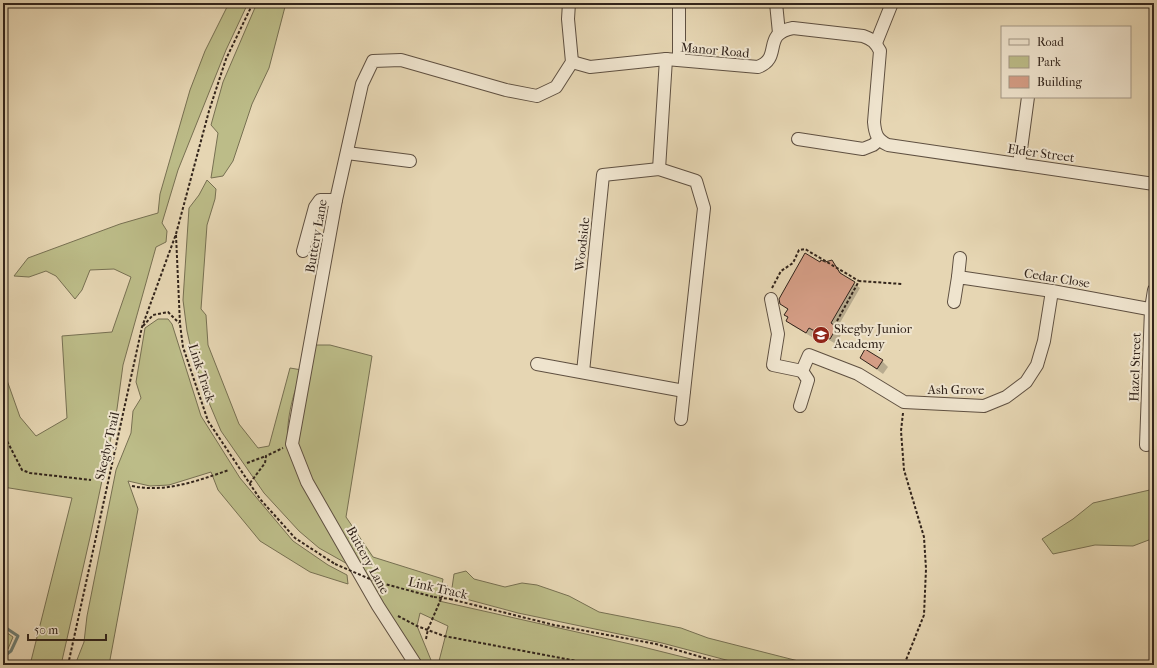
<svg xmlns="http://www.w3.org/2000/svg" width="1157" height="668" viewBox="0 0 1157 668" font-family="'IM FELL French Canon',serif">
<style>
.green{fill:#bcbc88;stroke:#777052}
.shadow{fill:#0003}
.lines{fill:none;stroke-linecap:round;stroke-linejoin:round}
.stream{stroke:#6e7d72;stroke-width:3}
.building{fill:#d49d85;stroke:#32241b}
.minor-casing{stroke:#5f5041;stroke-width:14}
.path{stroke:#32241b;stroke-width:2;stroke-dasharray:3 2;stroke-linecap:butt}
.minor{stroke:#efe4ce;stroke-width:12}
.path-bridge{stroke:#32241b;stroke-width:2;stroke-dasharray:3 2;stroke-linecap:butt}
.labels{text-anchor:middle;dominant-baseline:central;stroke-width:4;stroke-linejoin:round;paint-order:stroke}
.street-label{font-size:13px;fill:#32241b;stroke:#efe4ce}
.poi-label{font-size:13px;fill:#32241b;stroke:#efe4ce;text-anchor:start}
</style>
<rect width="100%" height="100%" fill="#e6d6b3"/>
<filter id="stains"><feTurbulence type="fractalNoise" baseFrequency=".005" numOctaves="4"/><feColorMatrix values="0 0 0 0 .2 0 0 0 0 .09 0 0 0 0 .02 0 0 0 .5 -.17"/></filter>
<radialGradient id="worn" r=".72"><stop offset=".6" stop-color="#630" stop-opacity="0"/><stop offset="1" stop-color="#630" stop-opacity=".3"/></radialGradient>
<g class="green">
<path d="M229,3H248L226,50L178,170L162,223L167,231L166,242L156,247L123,365L117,409L91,533L61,665H30L72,498L3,487V369L20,417L36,436L67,418L62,336L112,332L131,277L114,269L90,270L82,290L75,299L56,276L46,271L29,277L14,276L28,258L120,224L158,213L160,194L190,90L205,51Z"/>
<path d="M257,3H286L269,68L252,104L233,161L223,176L211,178L218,133L211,125L223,82Z"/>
<path d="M207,180L216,189L215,199L207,225L201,309L206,315L208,345L239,424L258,448L269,446L290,368L302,370C293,395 284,424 289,451L351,566L319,548L299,531L264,493L221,431L210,405L193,358L187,331L183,300L189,208L199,195Z"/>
<path d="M158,319H168L172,324L201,416L240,478L293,541L328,565L347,575L348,584L310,572L260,541L218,490L211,472L169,485L150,486L128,481L138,509L109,665H75L84,642L87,616L116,470L131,433L133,411L141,398L136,382L145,328Z"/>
<path d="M315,345H330L372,356L346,517L373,557L443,579L439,601L639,646L715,665H438L448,626L420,613L417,626L433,665H421L378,599L367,574L310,480L295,443Z"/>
<path d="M1154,489V538L1133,546L1095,545L1053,554L1042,539L1073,519L1093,503Z"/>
<path d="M466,571L474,579L505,587L522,583L537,585L569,596L599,612L681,628L708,638L814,665H745L662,643L518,613L451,595L454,574Z"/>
<path d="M3,630L13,637L8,649L3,652Z"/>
</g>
<g class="shadow">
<path d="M832,261L843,276L860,288L837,328L842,333L836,344L815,332L812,337L793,326L787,321L789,318L785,315L788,310L781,303L821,263Z"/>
<path d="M861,358L882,361L888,367L883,374Z"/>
</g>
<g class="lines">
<g class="stream">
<path d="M3,492V495"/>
<path d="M3,562L5,568L3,592L6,628L18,636L11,651L3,657"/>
</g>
</g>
<g class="building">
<path d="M805,253L820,262L821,260L825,262L832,260L840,273L855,282L831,323L837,327L830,339L809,328L806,333L786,321L788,317L784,315L788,309L780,304L779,299Z"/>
<path d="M865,349L883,360L877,369L860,358Z"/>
</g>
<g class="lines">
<defs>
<g id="minor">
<path d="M776,3L779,33"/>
<path d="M876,43L892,3"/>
<path d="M679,60V3"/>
<path d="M572,62L590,67L666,59L758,67C783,58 761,34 793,28L863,36C872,39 876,43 880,51L874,122C875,134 877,140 888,145L1154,184"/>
<path d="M798,139L863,149L873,145L879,140"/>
<path d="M347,153L410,161"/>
<path d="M1019,164L1028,97"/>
<path d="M659,169L666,59"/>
<path d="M303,251L315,207L320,200H336"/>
<path d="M958,277L960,258"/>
<path d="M771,299L778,334L773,365L802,371"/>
<path d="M954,302L958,277L1052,291L1154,310"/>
<path d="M537,364L684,391"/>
<path d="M583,372L603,175L659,169L696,181L704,208L681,419"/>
<path d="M800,406L808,380L802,371L809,355L858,374L904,402L984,406L1006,397L1026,382L1037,365L1044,341L1052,291"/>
<path d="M1146,445L1151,309L1154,290"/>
<path d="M416,665L378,606L307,482L292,444L336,200L362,84L373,61L401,60L506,90L537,96L556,87L572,62L568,19L569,3"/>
</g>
</defs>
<use href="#minor" class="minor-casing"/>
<g class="path">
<path d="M176,235L180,324L183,347L208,421L260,499L295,538L335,564"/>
<path d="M772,288L781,271L793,263L799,250L805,249L859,281"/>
<path d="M837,321L859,281L902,284"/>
<path d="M143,326L153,315L168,312L179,323"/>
<path d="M903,413L901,431L904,470L924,537L926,569L924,615L904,665"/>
<path d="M3,417L5,437L22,470L30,473L91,480"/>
<path d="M247,463L266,456"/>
<path d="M250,483L265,463L266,456L283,448"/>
<path d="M132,486C165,493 197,481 229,470"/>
<path d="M377,582L434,597"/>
<path d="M450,599L554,625L656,644L729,665"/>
<path d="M398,616L417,626L444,636L598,665"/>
<path d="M426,639L428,629L447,585"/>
<path d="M68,665L142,327L176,234L209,111L226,59L253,3"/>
</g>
<use href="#minor" class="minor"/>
<g class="path-bridge">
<path d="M335,564L377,582"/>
<path d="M434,597L450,599"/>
</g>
</g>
<defs>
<symbol id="school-disc" viewBox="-11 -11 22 22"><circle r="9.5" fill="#8f2418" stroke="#efe4ce"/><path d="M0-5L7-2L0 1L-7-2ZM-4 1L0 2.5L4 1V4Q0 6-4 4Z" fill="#fff"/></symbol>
</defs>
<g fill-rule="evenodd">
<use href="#school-disc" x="811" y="325" width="20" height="20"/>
</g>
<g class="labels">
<g class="street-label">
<text transform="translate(715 50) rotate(5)">Manor Road</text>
<text transform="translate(1041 153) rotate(8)">Elder Street</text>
<text transform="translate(316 236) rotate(-80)">Buttery Lane</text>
<text transform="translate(582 244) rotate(-84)">Woodside</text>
<text transform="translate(1057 278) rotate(9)">Cedar Close</text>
<text transform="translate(1135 367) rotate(-88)">Hazel Street</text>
<text transform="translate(202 373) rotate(72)">Link Track</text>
<text x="956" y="389">Ash Grove</text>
<text transform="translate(107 446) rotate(-77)">Skegby Trail</text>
<text transform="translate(368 560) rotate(61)">Buttery Lane</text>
<text transform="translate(438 588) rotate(13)">Link Track</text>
</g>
<g class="poi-label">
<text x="834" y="328">Skegby Junior<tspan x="834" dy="15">Academy</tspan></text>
</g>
</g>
<rect width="1157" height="668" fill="none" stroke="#e6d6b3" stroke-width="16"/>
<rect x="4" y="4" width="1149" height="660" fill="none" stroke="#32241b" stroke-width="2"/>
<rect x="8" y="8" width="1141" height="652" fill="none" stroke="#32241b"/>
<rect x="1001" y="26" width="130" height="72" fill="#efe4ce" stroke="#a39786"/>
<rect x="1009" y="39" width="20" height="6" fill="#efe4ce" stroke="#a39786"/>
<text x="1037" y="46" font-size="12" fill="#32241b">Road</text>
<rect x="1009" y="56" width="20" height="12" fill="#bcbc88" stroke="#a39786"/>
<text x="1037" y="66" font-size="12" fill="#32241b">Park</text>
<rect x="1009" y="76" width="20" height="12" fill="#d49d85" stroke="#a39786"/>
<text x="1037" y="86" font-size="12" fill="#32241b">Building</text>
<path d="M28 634v6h78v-6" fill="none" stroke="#32241b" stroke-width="2"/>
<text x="34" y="634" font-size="12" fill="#32241b" stroke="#efe4ce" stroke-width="3" paint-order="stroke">50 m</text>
<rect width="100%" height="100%" filter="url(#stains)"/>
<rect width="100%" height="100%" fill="url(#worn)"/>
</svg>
